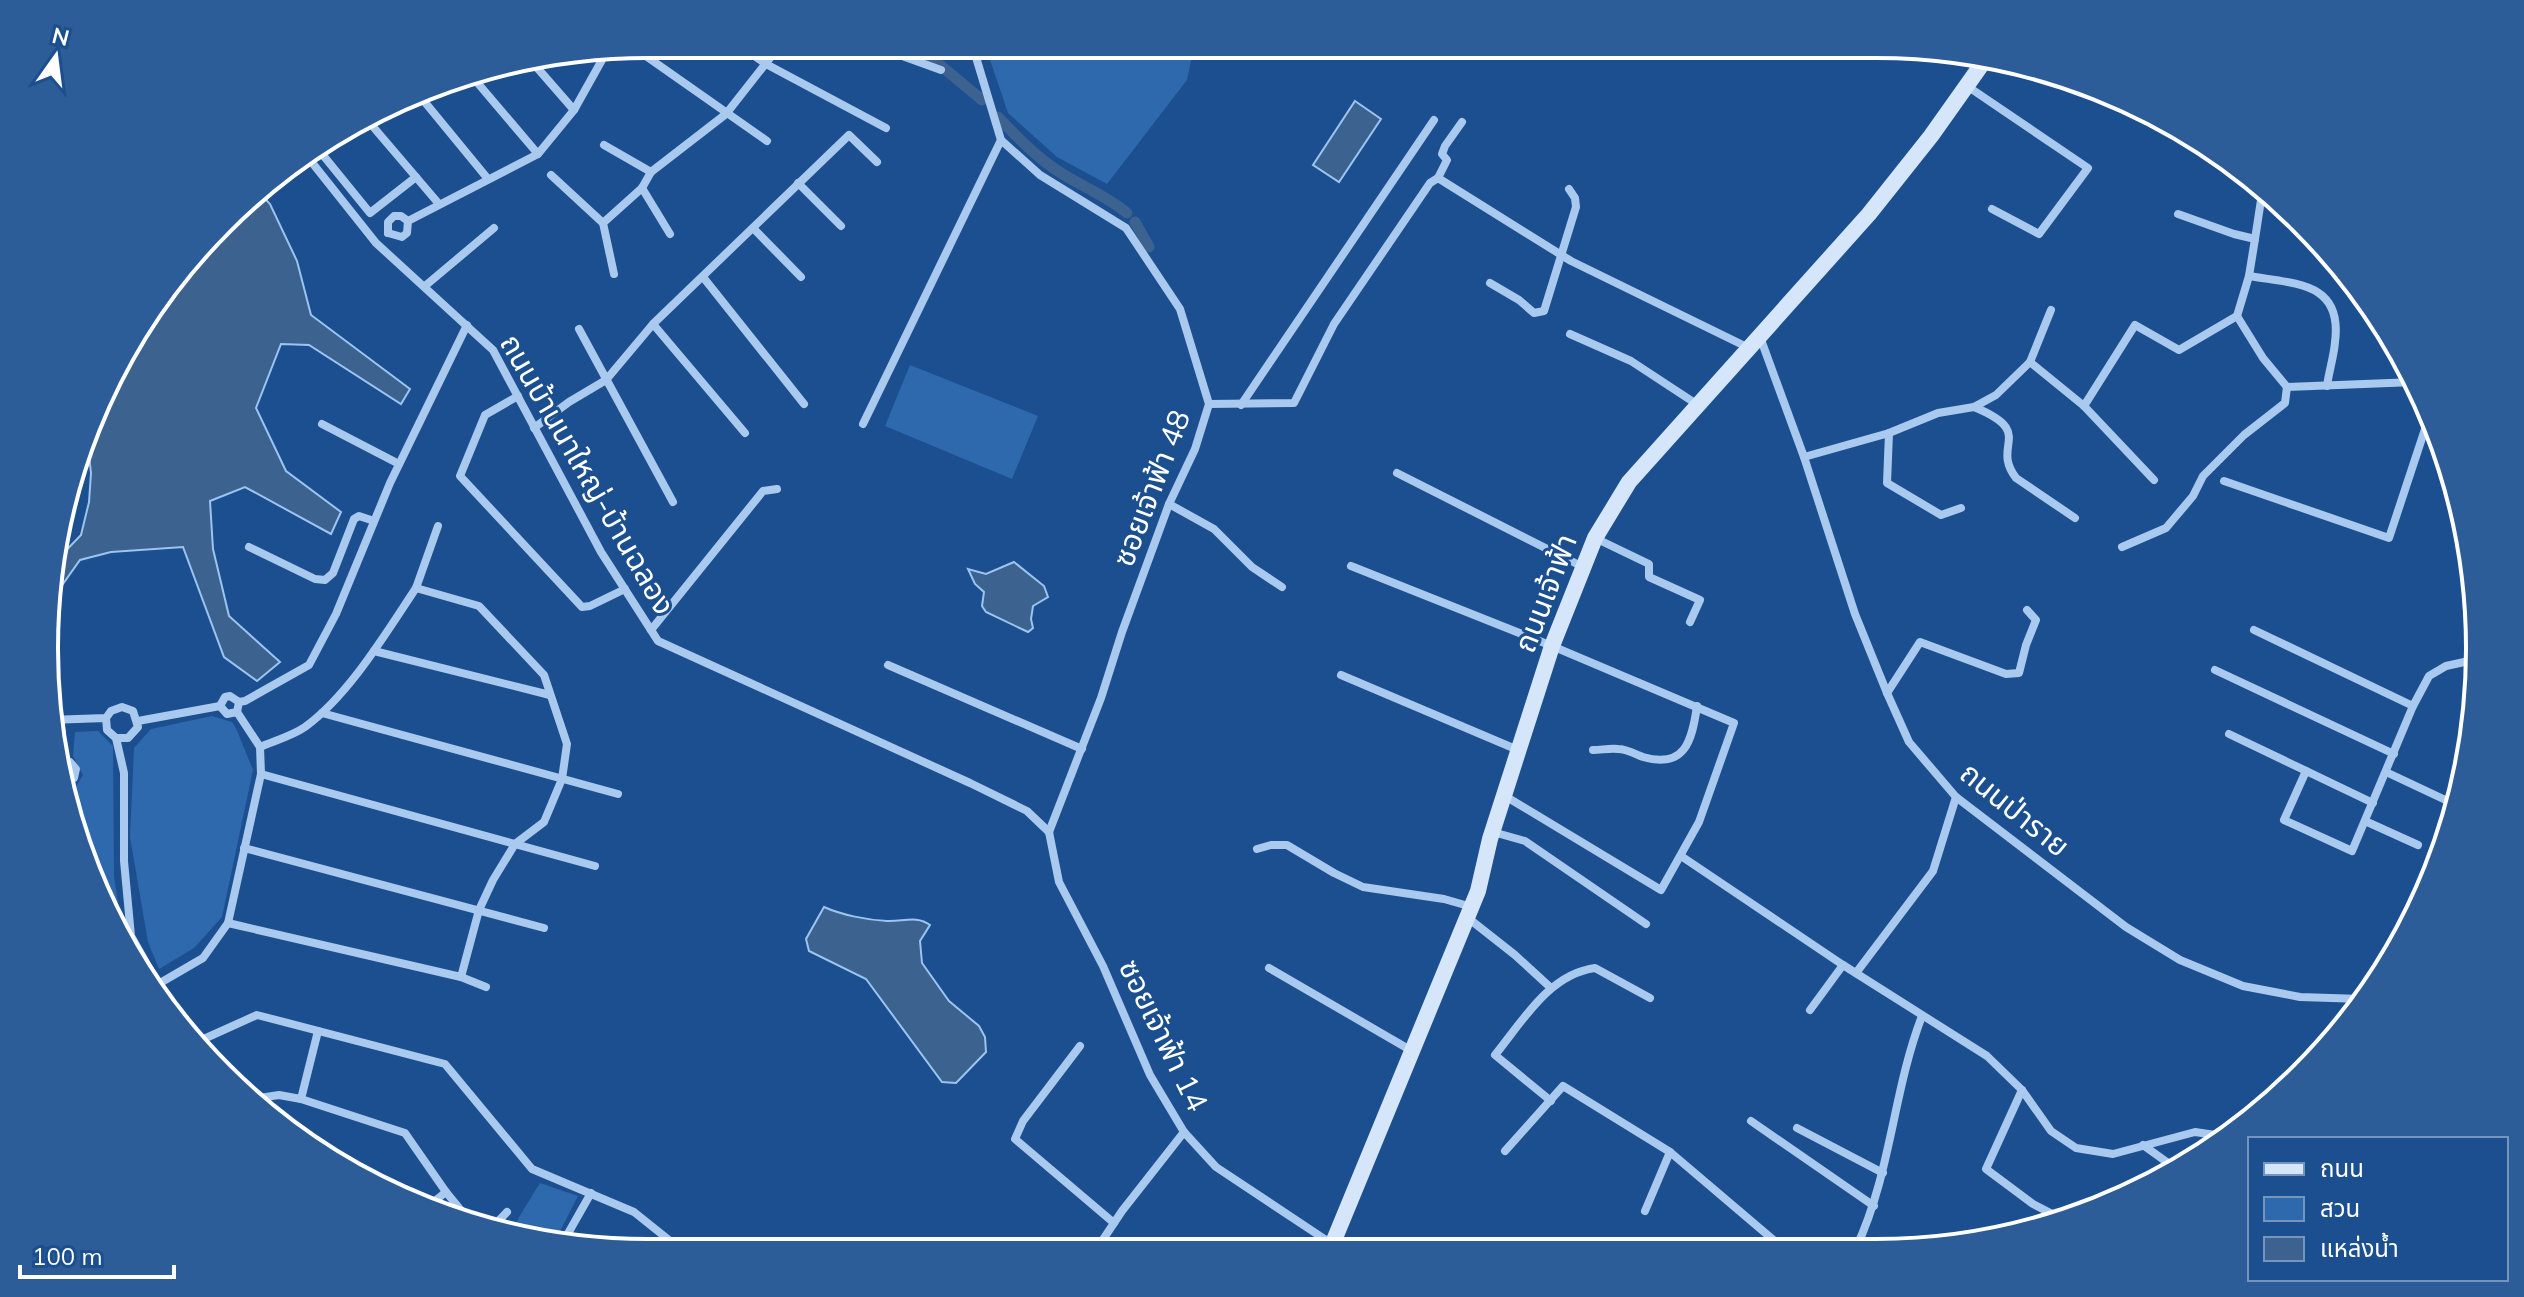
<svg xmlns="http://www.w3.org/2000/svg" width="2524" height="1297" viewBox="0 0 2524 1297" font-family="Mulish,'Noto Sans Thai',sans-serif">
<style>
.green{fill:#2e69ad}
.water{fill:#3c6290;stroke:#9cc4f0;stroke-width:2}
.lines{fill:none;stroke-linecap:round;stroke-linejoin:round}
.canal{stroke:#3c6290;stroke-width:11}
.street{stroke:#a9c9ee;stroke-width:8}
.secondary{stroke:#d6e6fa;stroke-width:16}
.labels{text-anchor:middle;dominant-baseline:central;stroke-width:6;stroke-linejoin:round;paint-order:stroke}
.street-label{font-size:30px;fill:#fff;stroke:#1b4f8f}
.rim{fill:none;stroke:#fff;stroke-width:4}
</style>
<rect width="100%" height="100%" fill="#1b4f8f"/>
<g class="green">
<path d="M989,44L1198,45L1194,47L1187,80L1107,184L1057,157L1008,113L987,51Z"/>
<path d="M910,365L1038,416L1012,479L885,426Z"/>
<path d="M212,716L232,722L236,728L253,770L222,917L194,948L159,969L148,942L130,837L134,748L151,729Z"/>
<path d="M98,731L113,746L114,877L124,940L106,915L70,796L83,775L73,756L75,732Z"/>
<path d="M540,1183L578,1196L554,1243L512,1236L519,1217Z"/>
</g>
<g class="water">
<path d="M1355,101L1381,119L1339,182L1313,165Z"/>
<path d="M259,192L270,204L297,261L311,315L410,389L401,404L309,345L281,344L256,408L286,471L341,512L331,534L245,487L210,501L213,549L229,616L280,662L257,681L224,657L183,547L111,552L80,560L53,598L55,562L81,535L89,502L91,473L86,430L93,411L146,313Z"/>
<path d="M1014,562L1044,586L1048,597L1033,606L1031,619L1033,628L1028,632L986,612L982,606L984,592L975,584L968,569L986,574Z"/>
<path d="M824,907C842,915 867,920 887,921C902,922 917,915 930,925L920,941L922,963L949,1001L979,1026L985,1037L986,1052L956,1083L942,1082L866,979L809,951L806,939Z"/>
</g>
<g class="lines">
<g class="canal">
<path d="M887,44L940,65L982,100"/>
<path d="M998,117C1017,137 1037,158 1061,173C1083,187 1107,196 1127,213"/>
<path d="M1135,222L1149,247"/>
</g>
<g class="street">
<path d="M737,44L766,64L886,128"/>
<path d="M869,44L941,70"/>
<path d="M972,44L1001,140L1040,175L1126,228L1180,309L1209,404L1195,449L1169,504L1122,632L1101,698L1049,832"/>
<path d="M633,47L767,141"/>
<path d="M533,63L574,110"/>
<path d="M470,74L538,154"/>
<path d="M1967,86L2088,168L2039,234L1992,209"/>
<path d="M419,95L488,179"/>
<path d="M369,122L439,204"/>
<path d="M604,145L651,172"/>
<path d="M318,149L370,213L416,177"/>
<path d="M306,155L376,243L493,350L601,552L658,641L970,783L1027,811L1049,832"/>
<path d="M551,175L603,223"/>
<path d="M1438,178L1447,160L1442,154L1445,146L1462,122"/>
<path d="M798,183L841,226"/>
<path d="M642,188L670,234"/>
<path d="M408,221L538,154L574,110L607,51"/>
<path d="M753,228L801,277"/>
<path d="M388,233V222L394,216H401L408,221"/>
<path d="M388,233L402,237L407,233L408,221"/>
<path d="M2255,239L2263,187"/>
<path d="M614,274L603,223L642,188L651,172L726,114L781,44"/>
<path d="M2249,276C2294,284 2343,281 2335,342C2334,356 2329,371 2327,386"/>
<path d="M703,277L804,404"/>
<path d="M1490,283L1519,300L1534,313L1544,311L1576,207L1575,198L1569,189"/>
<path d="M425,286L494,228"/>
<path d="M2237,316L2263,358L2287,387L2415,382"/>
<path d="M653,324L745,433"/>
<path d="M579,329L673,502"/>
<path d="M1570,334L1631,361L1698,405"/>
<path d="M1760,337L1804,457L1855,614L1887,693L1909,742L1956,797L2126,927L2180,960L2243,986L2300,997L2362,999"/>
<path d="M2030,362L2084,406L2154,480"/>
<path d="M518,396L485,415L460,476L582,607L590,606L625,589"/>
<path d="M1209,404L1294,403L1334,324L1430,183L1438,178L1571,261L1749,348"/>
<path d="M1241,405L1434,120"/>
<path d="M2084,406L2135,325L2179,350L2237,316L2249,276L2255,239L2234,234L2178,214"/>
<path d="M1974,407C2037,433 1990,444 2016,478L2075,518"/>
<path d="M322,424L399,464"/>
<path d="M863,424L1001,140"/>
<path d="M534,428L569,402L606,380L653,324L849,135L877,162"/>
<path d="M1889,433L1887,483L1941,515L1961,508"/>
<path d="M1804,457L1889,433L1938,413L1974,407L1996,395L2030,362L2051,310"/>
<path d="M1397,473L1583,567"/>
<path d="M2224,481L2389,538L2430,414"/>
<path d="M1169,504L1214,529L1252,567L1282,587"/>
<path d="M1595,538L1649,564V577L1700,600L1690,622"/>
<path d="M249,547L315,579L325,580L333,573L354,519L359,516L374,521"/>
<path d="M2122,547L2166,528L2193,496L2203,476L2244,435L2285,403L2287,387"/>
<path d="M1351,566L1552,646L1734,723L1699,822L1661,890L1505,796"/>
<path d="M416,588L438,526"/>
<path d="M651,630L763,491L777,489"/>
<path d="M2254,630L2413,706"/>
<path d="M374,651L550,695"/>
<path d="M888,665L1082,749"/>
<path d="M2215,670L2394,754"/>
<path d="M1341,675L1518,750"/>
<path d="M1887,693L1920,642L2006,674L2019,673L2026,645L2036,620L2027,610"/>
<path d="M239,702L237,712L227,714L220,706L225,697L230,696L239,702L245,701L309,665L336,614L390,483L467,325"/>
<path d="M322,713L618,794"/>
<path d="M49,720L106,718L111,711L122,707L133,711L138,727L128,738H116L107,730L106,718"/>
<path d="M60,720L65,761"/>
<path d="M138,721L220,706"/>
<path d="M2229,734L2373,803"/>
<path d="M116,738L124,773V861L131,936L168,1002"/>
<path d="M260,747C274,741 292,736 305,727C349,695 386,633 416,588L479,606L544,675L567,744L562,779L544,822L515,844L493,880L479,910L461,977"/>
<path d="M1593,750C1601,750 1610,748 1618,749C1627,749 1635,754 1643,757C1685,769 1692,741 1697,706"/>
<path d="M64,762H70L76,769L74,778L66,783"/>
<path d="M2306,771L2284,820L2352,851L2413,706L2429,676L2446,666L2478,659"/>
<path d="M2386,772L2454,804"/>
<path d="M261,774L595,866"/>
<path d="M2365,821L2418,845"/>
<path d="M1049,832L1059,882L1103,966L1150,1075L1184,1132L1216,1167L1332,1244"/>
<path d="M1493,832L1525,841L1646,924"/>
<path d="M244,848L544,928"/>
<path d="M1257,849L1271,845H1287L1334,873L1363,887L1444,899L1472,907"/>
<path d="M1681,856L1843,965L1987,1056L2022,1090L2051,1131L2076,1148L2113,1154L2195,1132L2229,1137"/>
<path d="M1468,918L1515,955L1551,988"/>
<path d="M228,923L461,977L486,987"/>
<path d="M1269,968L1412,1051"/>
<path d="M1856,973L1933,871L1956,797"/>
<path d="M160,983L203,958L228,923L261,774L260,747L237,712"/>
<path d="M1810,1010L1843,965"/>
<path d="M197,1042L257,1015L445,1064L532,1169L634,1212L684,1252"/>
<path d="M1080,1046L1023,1121L1015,1139L1114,1223"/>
<path d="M2022,1090L1986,1169L2033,1204L2062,1219"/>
<path d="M252,1099L279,1095L301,1099L405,1133L446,1192L473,1225"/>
<path d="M301,1099L318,1031"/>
<path d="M1551,1101L1495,1055C1522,1022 1549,974 1595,968L1650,998"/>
<path d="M1751,1121L1874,1206"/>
<path d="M1797,1128L1883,1173"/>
<path d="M2143,1145L2175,1168"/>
<path d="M1505,1151L1563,1086L1670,1152L1783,1248"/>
<path d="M426,1208L446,1192"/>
<path d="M1645,1211L1670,1152"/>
<path d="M489,1231L507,1212"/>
<path d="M562,1244L591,1193"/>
<path d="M1856,1248C1891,1174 1893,1091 1922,1016"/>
<path d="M1096,1250L1122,1211L1184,1132"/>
</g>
<path class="secondary" d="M1330,1250L1478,891L1490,839L1552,646L1595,538L1629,482L1869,214L1931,136L1987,57"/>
</g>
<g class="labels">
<g class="street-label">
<text transform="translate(588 474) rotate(60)">ถนนบ้านนาใหญ่-บ้านฉลอง</text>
<text transform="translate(1151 488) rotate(-69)">ซอยเจ้าฟ้า 48</text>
<text transform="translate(1545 593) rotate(-69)">ถนนเจ้าฟ้า</text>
<text transform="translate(2015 809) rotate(39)">ถนนป่าราย</text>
<text transform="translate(1164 1035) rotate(64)">ซอยเจ้าฟ้า 14</text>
</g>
</g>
<path d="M0 0H2524V1297H0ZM648 58H1876A590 590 0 0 1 2466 648V649A590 590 0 0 1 1876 1239H648A590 590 0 0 1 58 649V648A590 590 0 0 1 648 58Z" fill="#2d5d98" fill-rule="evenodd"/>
<path class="rim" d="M648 58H1876A590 590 0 0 1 2466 648V649A590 590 0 0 1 1876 1239H648A590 590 0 0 1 58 649V648A590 590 0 0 1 648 58Z"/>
<rect x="2248" y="1137" width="260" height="144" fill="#1b4f8f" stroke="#7695bc" stroke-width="2"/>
<rect x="2264" y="1163" width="40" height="12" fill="#d6e6fa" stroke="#7695bc" stroke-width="2"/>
<text x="2320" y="1177" font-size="24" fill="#ffffff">ถนน</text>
<rect x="2264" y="1197" width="40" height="24" fill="#2e69ad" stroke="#7695bc" stroke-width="2"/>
<text x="2320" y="1217" font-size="24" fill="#ffffff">สวน</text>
<rect x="2264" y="1237" width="40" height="24" fill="#3c6290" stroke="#7695bc" stroke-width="2"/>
<text x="2320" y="1257" font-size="24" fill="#ffffff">แหล่งน้ำ</text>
<g transform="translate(56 56) rotate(14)" stroke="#1b4f8f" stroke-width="6" paint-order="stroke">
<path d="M0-6L14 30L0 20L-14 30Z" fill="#ffffff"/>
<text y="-12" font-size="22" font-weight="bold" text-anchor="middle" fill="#ffffff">N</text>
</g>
<path d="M20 1265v12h154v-12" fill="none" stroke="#ffffff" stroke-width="4"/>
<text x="32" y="1265" font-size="24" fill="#ffffff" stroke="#1b4f8f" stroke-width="6" paint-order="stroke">100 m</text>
</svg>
